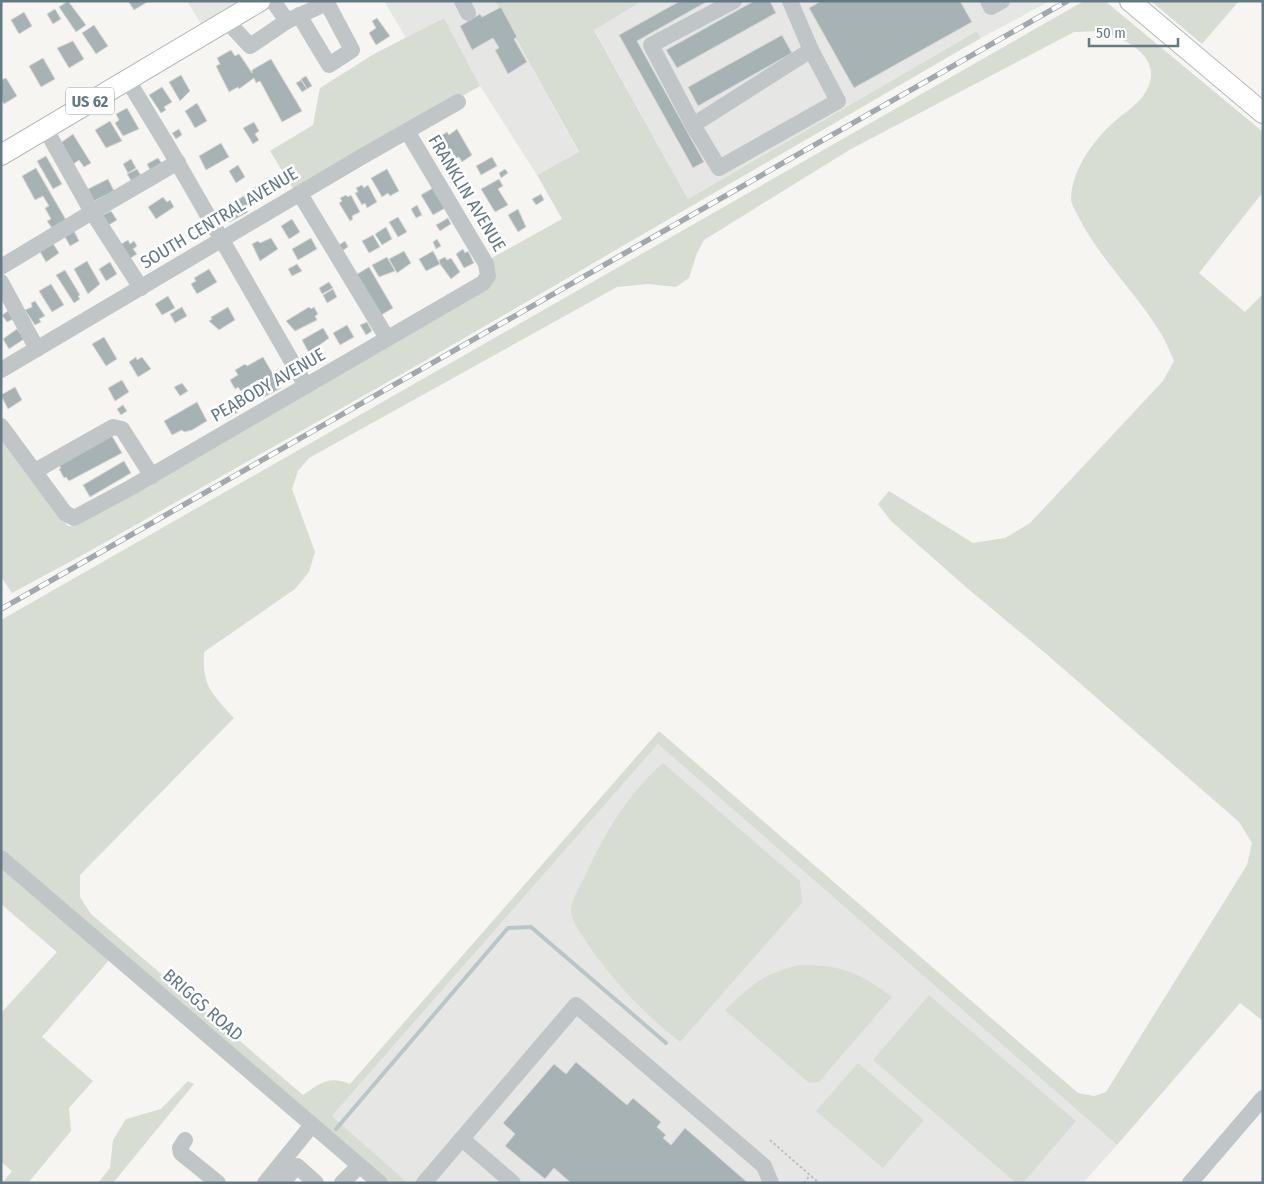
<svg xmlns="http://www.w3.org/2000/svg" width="1264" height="1184" viewBox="0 0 1264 1184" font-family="'Fira Sans Condensed',sans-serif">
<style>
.built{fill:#e6e7e5}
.green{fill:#d7ddd3;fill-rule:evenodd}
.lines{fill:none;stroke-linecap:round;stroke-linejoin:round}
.stream{stroke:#b8c6c9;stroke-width:4}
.building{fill:#a7b2b5;stroke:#d7d7d5}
.major-casing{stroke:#b4b9bc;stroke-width:22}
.path{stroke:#babec0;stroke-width:2;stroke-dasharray:2.5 2.5;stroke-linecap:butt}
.minor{stroke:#c0c6c8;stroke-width:16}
.major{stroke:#fff;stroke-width:20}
.rail-casing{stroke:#a1a9ae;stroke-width:5.5}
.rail{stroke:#fff;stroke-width:4;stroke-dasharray:11;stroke-linecap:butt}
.labels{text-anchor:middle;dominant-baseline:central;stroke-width:5;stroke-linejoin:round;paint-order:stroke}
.shield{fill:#fff;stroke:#92a1a9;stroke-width:1}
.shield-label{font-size:16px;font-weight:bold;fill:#637984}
.street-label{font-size:18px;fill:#637984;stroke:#fff}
</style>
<rect width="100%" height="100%" fill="#f6f5f2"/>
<g class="built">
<path d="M187,1H280L212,42Z"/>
<path d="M384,1H495L579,153L537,175L480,86L444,18L406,38Z"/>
<path d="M642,1H1050L981,38L977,31L688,199L594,29Z"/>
<path d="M658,744L1117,1145L1083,1183H408L332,1116Z"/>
</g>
<g class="green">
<path d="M495,1H642L594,30L688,199L977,31L981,38L423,362L88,552L12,593L1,577V437L68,526H75L480,291L490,259L562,219L537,175L579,152Z"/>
<path d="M1084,1H1105L1263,132V192L1199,273L1245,312L1263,294V1021L1240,1003L1117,1145L658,744L332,1116L408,1183H387L1,849V620ZM1101,31C1130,40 1168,61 1143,96C1137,105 1124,113 1115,121C1094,139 1072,170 1071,198C1071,204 1075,210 1078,216C1100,260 1138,294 1163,337C1167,344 1170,353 1174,361L1163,381L1030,523L1005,538L973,543L889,491L878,504L891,521L967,588L1044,652L1239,822L1252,843L1247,865L1106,1092L1094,1096L1078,1093L659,731L350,1084C329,1075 320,1083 303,1095L91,914L80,897V875L234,718C212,693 202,687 204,652L295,589L309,572L315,552L292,489L298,471L309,458L617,287L648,284L676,287L689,278L697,253L704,240L851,149L1074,32Z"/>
<path d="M1151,1H1239L1202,44Z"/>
<path d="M444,18L480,86L295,192L270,151L313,125L320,88L374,54Z"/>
<path d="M663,763L800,881L802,903L680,1042C642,1012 612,980 585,940C579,931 571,920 571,909C572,899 579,887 584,878C604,834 627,795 663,763Z"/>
<path d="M1,868L110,959L42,1037L93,1081L69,1108L71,1131L28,1183H2L12,1171L1,1162V1013L57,952L1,904Z"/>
<path d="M800,965C839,964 861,973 892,997L819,1082L809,1083L725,1010C749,986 766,972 800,965Z"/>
<path d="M929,995L1076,1121L1023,1183H1016L873,1060Z"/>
<path d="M858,1063L924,1120L883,1168L816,1111Z"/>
<path d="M188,1081L194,1084L113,1183H98L110,1168L113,1140L126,1119L161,1109Z"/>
</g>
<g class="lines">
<path class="stream" d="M336,1129L508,928L531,927L666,1043"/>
</g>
<g class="building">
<path d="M68,1L86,25L76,32L59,7Z"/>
<path d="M128,1H149L134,10Z"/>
<path d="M680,1H708L637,41L704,162L693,168L619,35Z"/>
<path d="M754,1H770L776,13L677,68L666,50Z"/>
<path d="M821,1H960L972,22L854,88L809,8Z"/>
<path d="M501,7L517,37L514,39L527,62L508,74L495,50L499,48L493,38L472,50L460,26L480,14L482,17Z"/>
<path d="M55,9L61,19L53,24L47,14Z"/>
<path d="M24,12L32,26L19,34L11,20Z"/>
<path d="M377,18L390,36L376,45L369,33L376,28L372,21Z"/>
<path d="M94,25L108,46L96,54L82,33Z"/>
<path d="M782,35L792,53L698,106L688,87Z"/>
<path d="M73,41L84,59L69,68L57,48Z"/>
<path d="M231,50L235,56L239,54L242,58L252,73V70L271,59L302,111L282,122L260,81L256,83L254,78L239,89L238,87L229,92L216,66L220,64L217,58Z"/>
<path d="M43,58L55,79L41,87L29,66Z"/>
<path d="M181,75L190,91L180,101L169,82Z"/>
<path d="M306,76L312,86L307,89L301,79Z"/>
<path d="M6,78L17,96L4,104L1,99V80Z"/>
<path d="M301,80L307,89L302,92L296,83Z"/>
<path d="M162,87L172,102L164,107L166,110L161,113L149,95Z"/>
<path d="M197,103L207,121L195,128L185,111Z"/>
<path d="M127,108L139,129L123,136L115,123L119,120L116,114Z"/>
<path d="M110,121L122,141L106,148L95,130Z"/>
<path d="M254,122L259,131L255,134L259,140L253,144L243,128Z"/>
<path d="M179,129L182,135L176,139L172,133Z"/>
<path d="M457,129L472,155L462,162L459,157L456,158L450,148L447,150L439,137L447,132L449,135Z"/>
<path d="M73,134L91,163L84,167L79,160L72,165L59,144Z"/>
<path d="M221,143L229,157L206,170L199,156Z"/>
<path d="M46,156L62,184L53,189L37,161Z"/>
<path d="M492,157L497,166L481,175L476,166Z"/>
<path d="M158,158L163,165L151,172L147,164Z"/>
<path d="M131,159L136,168L128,173L123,164Z"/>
<path d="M238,165L245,177L236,183L229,171Z"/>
<path d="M36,168L66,220L52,228L47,221L51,219L45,208L49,206L43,196L35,200L22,176Z"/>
<path d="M137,169L142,177L132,182L127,174Z"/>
<path d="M387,169L399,191L390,196L388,193L382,197L371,178Z"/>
<path d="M505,169L508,173L501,178L499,173Z"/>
<path d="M108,179L114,191L94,201L88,189Z"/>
<path d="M269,179L276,190L261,199L254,188Z"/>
<path d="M499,179L503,186L498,189L508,205L495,212L481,189Z"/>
<path d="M362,185L364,188L368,185L377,202L367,208L365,203L362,205L355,193L358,192L356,188Z"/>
<path d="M433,188L445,208L433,215L421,195Z"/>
<path d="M541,194L544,200L536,205L532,199Z"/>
<path d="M346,195L348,197L351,195L360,212L352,216L353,219L350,221L339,203L342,201L340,198Z"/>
<path d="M244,196L249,206L245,207L248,212L230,222L222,209Z"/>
<path d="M163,197L167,202L170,200L174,207L156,219L148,207Z"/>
<path d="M417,205L422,215L416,218L411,209Z"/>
<path d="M518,209L526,227L518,232L508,215Z"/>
<path d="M111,211L117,220L107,226L101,216Z"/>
<path d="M398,217L407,232L398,237L389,222Z"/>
<path d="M448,218L451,224L440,231L436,225Z"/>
<path d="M292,219L300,232L289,239L281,226Z"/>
<path d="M386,227L392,239L382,245L375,234Z"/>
<path d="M73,229L79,241L70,246L64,235Z"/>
<path d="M373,235L380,247L369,253L362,241Z"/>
<path d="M271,238L278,249L260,261L252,244L258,241L260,243Z"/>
<path d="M311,238L317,249L298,260L292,249Z"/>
<path d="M437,239L441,246L436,249L433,242Z"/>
<path d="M128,240L130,244L134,241L137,246L133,249L137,254L129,259L118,246Z"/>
<path d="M345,241L348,247L342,251L339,245Z"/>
<path d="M52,242L59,253L46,262L39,250Z"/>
<path d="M463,249L465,253L468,251L474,263L464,268L456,254Z"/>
<path d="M404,251L411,263L397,273L389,259Z"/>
<path d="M433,251L440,264L426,271L419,259Z"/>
<path d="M387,257L395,271L379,277L372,265Z"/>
<path d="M445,257L447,260L451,258L460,272L451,279L440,264L439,260Z"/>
<path d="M87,261L100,284L88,294L74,269Z"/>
<path d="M110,262L117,274L106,281L99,269Z"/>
<path d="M297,264L302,271L292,276L288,269Z"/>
<path d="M369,267L393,308L378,317L354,276Z"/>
<path d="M209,269L217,282L197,294L191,284L196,281L194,278Z"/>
<path d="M65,270L80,295L78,296L80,299L74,303L56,275Z"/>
<path d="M329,282L333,288L322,294L319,288Z"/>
<path d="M51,284L64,305L52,312L39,291Z"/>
<path d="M333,289L337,297L327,303L323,295Z"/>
<path d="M168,296L175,308L162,315L155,304Z"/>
<path d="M35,301L45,316L39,319L41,322L35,325L25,310L32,307L31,303Z"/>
<path d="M182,307L187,316L175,323L170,314Z"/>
<path d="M228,307L235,320L219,330L209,321L212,319L211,317Z"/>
<path d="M309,307L311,309L314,307L318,314L315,316L317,320L295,331L286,321Z"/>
<path d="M8,311L13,319L7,322L2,315Z"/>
<path d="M367,322L372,331L366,335L360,325Z"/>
<path d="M347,325L354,337L340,345L333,333Z"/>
<path d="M323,328L329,338L309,353L302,340Z"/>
<path d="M17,329L24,339L9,349L3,339Z"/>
<path d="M104,337L117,359L106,366L92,344Z"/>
<path d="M136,357L137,360L142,357L151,369L138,377L129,362Z"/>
<path d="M263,357L281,388L264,397L259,389L263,387L258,380L241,391L238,387L235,389L230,380L238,375L235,370L245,364L247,366Z"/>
<path d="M122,380L129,392L115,401L108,388Z"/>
<path d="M182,383L188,391L180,396L174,387Z"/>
<path d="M15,387L22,400L8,409L1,395Z"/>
<path d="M197,402L207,421L192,430L184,432L182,430L172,435L164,421Z"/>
<path d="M232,402L238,412L226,419L220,408Z"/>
<path d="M123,405L127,411L121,415L117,409Z"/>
<path d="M112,436L122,453L69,481L66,477L64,478L59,469L61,468L59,465Z"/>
<path d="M124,461L131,473L90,497L83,485Z"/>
<path d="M576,1062L627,1105L633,1098L661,1122L657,1127L666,1135L663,1138L671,1145L685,1128L748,1183H571L554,1168L545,1179L505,1146L515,1134L503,1123L554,1064L566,1074Z"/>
</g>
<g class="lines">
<defs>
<g id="major">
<path d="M1130,1L1263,113"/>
<path d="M1,155L260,1"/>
</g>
</defs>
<use href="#major" class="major-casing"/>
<g class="path">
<path d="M770,1140L819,1183"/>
<path d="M804,1183L810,1175"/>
</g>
<g class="minor">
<path d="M273,1L287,21L327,3L352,50L329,65L299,15"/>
<path d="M462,1L468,13"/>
<path d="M790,1L811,50"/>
<path d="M988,1L991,7L1002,1"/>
<path d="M226,20L250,46L287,21"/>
<path d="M127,79L169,148L306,386"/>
<path d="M693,125L811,50L838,101L719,168L693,125L651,45L734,1"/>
<path d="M300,194L387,338"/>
<path d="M1,267L92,212L45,128"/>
<path d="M1,282L37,349"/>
<path d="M141,288L92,212L178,162"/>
<path d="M1,370L363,156L458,102"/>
<path d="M1,426L65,513L74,518L130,488L483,283L488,276L486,264L407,131"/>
<path d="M35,471L113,427L122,429L152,476"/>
<path d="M1,858L380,1183"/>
<path d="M462,1139L513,1183"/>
<path d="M185,1140L180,1148L181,1153L218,1183"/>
<path d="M265,1183L312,1125"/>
<path d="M282,1183L297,1166L316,1183"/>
<path d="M342,1183L359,1166"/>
<path d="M424,1183L576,1005L764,1166L771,1183"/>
<path d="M1190,1183L1263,1098"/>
</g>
<use href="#major" class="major"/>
<defs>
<path id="rail" d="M1,609L1067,1"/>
</defs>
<use href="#rail" class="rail-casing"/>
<use href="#rail" class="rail"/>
</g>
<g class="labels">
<rect class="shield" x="66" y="87.5" width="48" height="27" rx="4"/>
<g class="shield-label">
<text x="90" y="101">US 62</text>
</g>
<g class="street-label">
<text transform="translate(467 193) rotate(59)">FRANKLIN AVENUE</text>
<text transform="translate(219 218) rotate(-31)">SOUTH CENTRAL AVENUE</text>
<text transform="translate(268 385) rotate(-30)">PEABODY AVENUE</text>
<text transform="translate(203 1005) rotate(41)">BRIGGS ROAD</text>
</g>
</g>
<rect width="1264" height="1184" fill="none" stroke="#637984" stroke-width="5"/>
<path d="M1089 38v8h89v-8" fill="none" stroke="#637984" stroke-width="2.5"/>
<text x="1096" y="38" font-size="15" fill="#637984" stroke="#ffffff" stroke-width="4" paint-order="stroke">50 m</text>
</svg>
